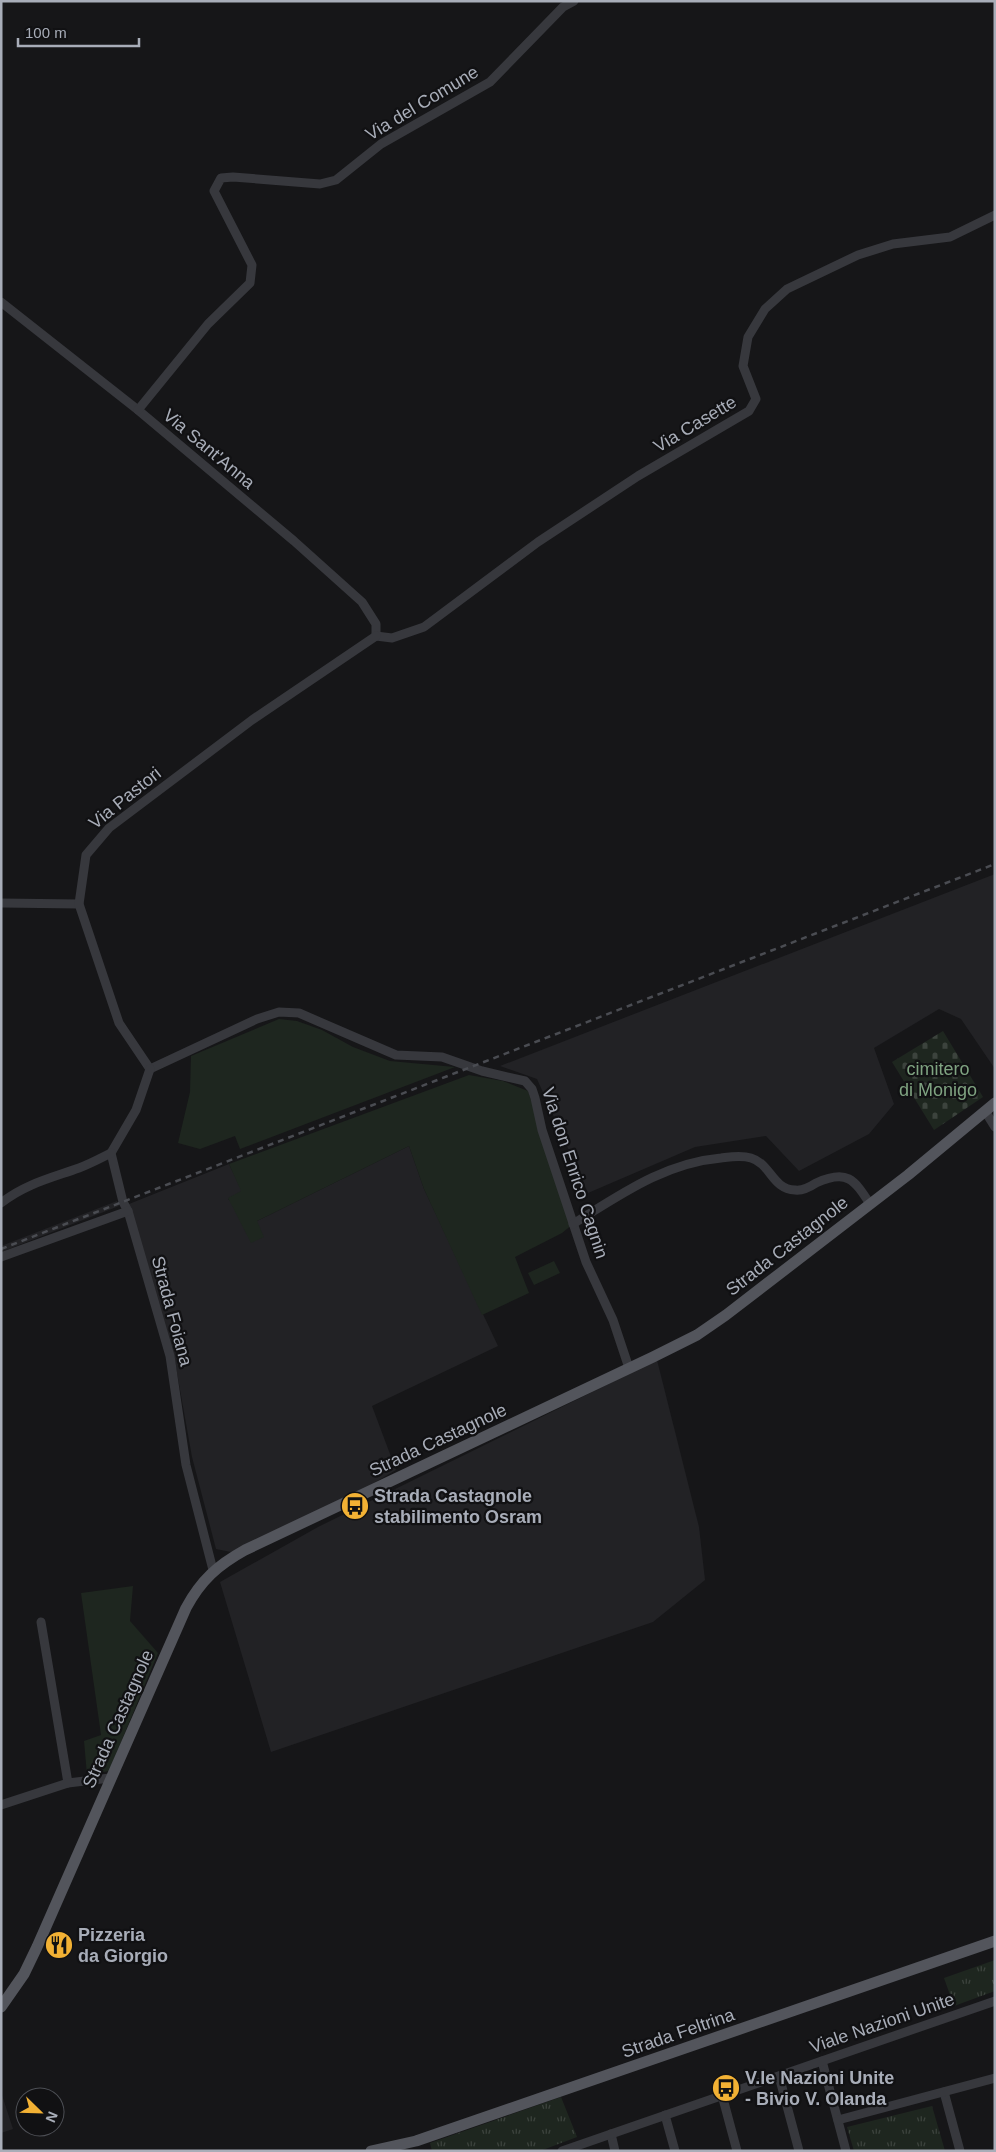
<svg xmlns="http://www.w3.org/2000/svg" width="996" height="2152" viewBox="0 0 996 2152" font-family="Arial,sans-serif">
<style>
.built{fill:#222225}
.green{fill:#1e261f}
.cemetery{fill:url(#cemetery-stones)}
.park{fill:url(#park-tufts)}
.lines{fill:none;stroke-linecap:round;stroke-linejoin:round}
.minor{stroke:#37383d;stroke-width:9}
.major{stroke:#53555c;stroke-width:11}
.rail{stroke:#4a4c52;stroke-width:2.5;stroke-dasharray:6 5;stroke-linecap:butt}
.labels{text-anchor:middle;dominant-baseline:central;stroke-width:4.5;stroke-linejoin:round;paint-order:stroke}
.street-label{font-size:18px;fill:#a8adb8;stroke:#111113}
.park-label{font-size:18px;fill:#7fa381;stroke:#111113}
.poi-label{font-size:18px;font-weight:bold;fill:#a8adb8;stroke:#111113;text-anchor:start}
</style>
<defs>
<pattern id="cemetery-stones" width="16" height="16" patternUnits="userSpaceOnUse" patternTransform="scale(1.25)"><rect width="16" height="16" fill="#1e261f"/><path d="M2 7V4a2 2 0 0 1 4 0v3zM10 15v-3a2 2 0 0 1 4 0v3z" fill="#3c433d"/></pattern>
<pattern id="park-tufts" width="24" height="20" patternUnits="userSpaceOnUse" patternTransform="scale(1.25)"><rect width="24" height="20" fill="#1e261f"/><path d="M3 7l-1-3M5 7V3M7 7l1-3M15 17l-1-3M17 17v-4M19 17l1-3" fill="none" stroke="#3c433d"/></pattern>
</defs>
<rect width="100%" height="100%" fill="#161618"/>
<g class="built">
<path d="M995,874V1069L961,1019L939,1009L874,1048L894,1104L869,1134L799,1171L766,1136L695,1147L588,1193L537,1079L500,1066Z"/>
<path d="M409,1146L424,1189L498,1346L372,1406L396,1470L362,1490L231,1552L216,1549L192,1457L174,1356L129,1204L229,1164L242,1191L228,1199L257,1221Z"/>
<path d="M117,1201L119,1206L1,1252V1246Z"/>
<path d="M657,1360L699,1527L705,1580L653,1622L271,1752L220,1582L318,1527Z"/>
<path d="M1,2092L13,2129L1,2133Z"/>
</g>
<g class="green">
<path d="M279,1019L297,1021L322,1030L353,1047L390,1061L455,1067L240,1149L235,1136L200,1149L178,1143L190,1092L191,1056Z"/>
<path d="M469,1075L503,1081L528,1091L573,1224L562,1233L515,1257L529,1293L482,1315L424,1189L409,1146L257,1221L264,1237L251,1243L228,1198L241,1191L229,1164Z"/>
<path d="M554,1261L560,1273L534,1285L528,1273Z"/>
<path d="M133,1586L130,1621L158,1653L109,1771L87,1775L84,1741L101,1735L81,1593Z"/>
</g>
<path class="cemetery" d="M943,1031L983,1097L934,1130L892,1062Z"/>
<g class="park">
<path d="M995,1960V1991L954,2006L944,1978Z"/>
<path d="M561,2097L577,2137L540,2151H432L430,2143Z"/>
<path d="M932,2106L945,2151H854L847,2127Z"/>
</g>
<g class="lines">
<g class="minor">
<path d="M1,302L138,410L294,541L362,602L376,624V636"/>
<path d="M138,410L208,324L250,283L252,265L214,191L221,178L233,177L320,184L336,180L381,144L490,82L563,7L574,1"/>
<path d="M376,636L392,638L424,627L538,542L638,476L749,411L756,399L743,366L748,337L765,309L787,289L858,255L893,244L950,237L995,215"/>
<path d="M1,903L79,904"/>
<path d="M150,1069L257,1019L279,1012L299,1013L396,1055L442,1057L482,1071L525,1081L532,1089L535,1098L542,1130L586,1262L613,1320L629,1368"/>
<path d="M150,1069L119,1023L79,904L86,855L109,828L252,720L376,636"/>
<path d="M150,1069L136,1110L111,1153L123,1202L128,1211L170,1356L186,1465L213,1570"/>
<path d="M985,1111L995,1127"/>
<path d="M1,1203C25,1184 51,1178 79,1168C90,1164 101,1158 111,1153"/>
<path d="M573,1224C620,1195 664,1163 721,1158C730,1157 741,1155 751,1158C771,1164 772,1189 795,1190C803,1191 810,1187 816,1183C847,1169 854,1179 870,1204"/>
<path d="M1,1257L128,1211"/>
<path d="M41,1622L68,1783"/>
<path d="M1,1805L68,1783L110,1778"/>
<path d="M822,2061L846,2151"/>
<path d="M779,2076L799,2151"/>
<path d="M944,2092L960,2151"/>
<path d="M722,2095L737,2151"/>
<path d="M665,2115L675,2151"/>
<path d="M838,2120L995,2078"/>
<path d="M611,2134L615,2151"/>
<path d="M562,2151L995,2001"/>
</g>
<g class="major">
<path d="M1,2007L24,1974L37,1947L186,1608C201,1580 218,1565 245,1550L653,1357L697,1335L726,1315L908,1175L995,1103"/>
<path d="M371,2151L416,2141L995,1941"/>
</g>
<path class="rail" d="M1,1249L995,864"/>
</g>
<defs>
<symbol id="bus-disc" viewBox="-11 -11 22 22"><circle r="9.5" fill="#f2b134" stroke="#111113"/><path d="M-5-6H5V4H4V6H2V4H-2V6H-4V4H-5ZM-3.5-4V0h7V-4ZM-3.5 1.2v1.5H-2V1.2ZM2 1.2v1.5H3.5V1.2Z" fill="#111"/></symbol>
<symbol id="restaurant-disc" viewBox="-11 -11 22 22"><circle r="9.5" fill="#f2b134" stroke="#111113"/><path d="M-5-6h1v4h1v-4h1v4h1v-4h1v5L-1.5 .5V6h-2V.5L-5-1ZM5-6V6H3V1.5H1.5Q1.5-4 5-6Z" fill="#111"/></symbol>
</defs>
<g fill-rule="evenodd">
<use href="#bus-disc" x="339" y="1490" width="32" height="32"/>
<use href="#restaurant-disc" x="43" y="1929" width="32" height="32"/>
<use href="#bus-disc" x="710" y="2072" width="32" height="32"/>
</g>
<g class="labels">
<g class="street-label">
<text transform="translate(422 103) rotate(-31)">Via del Comune</text>
<text transform="translate(695 424) rotate(-31)">Via Casette</text>
<text transform="translate(209 449) rotate(40)">Via Sant'Anna</text>
<text transform="translate(125 798) rotate(-39)">Via Pastori</text>
<text transform="translate(575 1173) rotate(72)">Via don Enrico Cagnin</text>
<text transform="translate(787 1246) rotate(-38)">Strada Castagnole</text>
<text transform="translate(172 1311) rotate(75)">Strada Foiana</text>
<text transform="translate(438 1440) rotate(-25)">Strada Castagnole</text>
<text transform="translate(118 1719) rotate(-66)">Strada Castagnole</text>
<text transform="translate(882 2023) rotate(-19)">Viale Nazioni Unite</text>
<text transform="translate(678 2033) rotate(-19)">Strada Feltrina</text>
</g>
<g class="park-label">
<text x="938" y="1069">cimitero<tspan x="938" dy="21">di Monigo</tspan></text>
</g>
<g class="poi-label">
<text x="374" y="1496">Strada Castagnole<tspan x="374" dy="21">stabilimento Osram</tspan></text>
<text x="78" y="1935">Pizzeria<tspan x="78" dy="21">da Giorgio</tspan></text>
<text x="745" y="2078">V.le Nazioni Unite<tspan x="745" dy="21">- Bivio V. Olanda</tspan></text>
</g>
</g>
<rect width="996" height="2152" fill="none" stroke="#a8adb8" stroke-width="5"/>
<g transform="translate(40 2112) rotate(113)"><circle r="24" fill="#111113" stroke="#4d4f55"/>
<path d="M0-4L9 19L0 12L-9 19Z" fill="#f2b134"/>
<text y="-8" font-size="14" font-weight="bold" text-anchor="middle" fill="#a8adb8">N</text>
</g>
<path d="M18 38v8h121v-8" fill="none" stroke="#a8adb8" stroke-width="2.5"/>
<text x="25" y="38" font-size="15" fill="#a8adb8" stroke="#111113" stroke-width="4" paint-order="stroke">100 m</text>
</svg>
